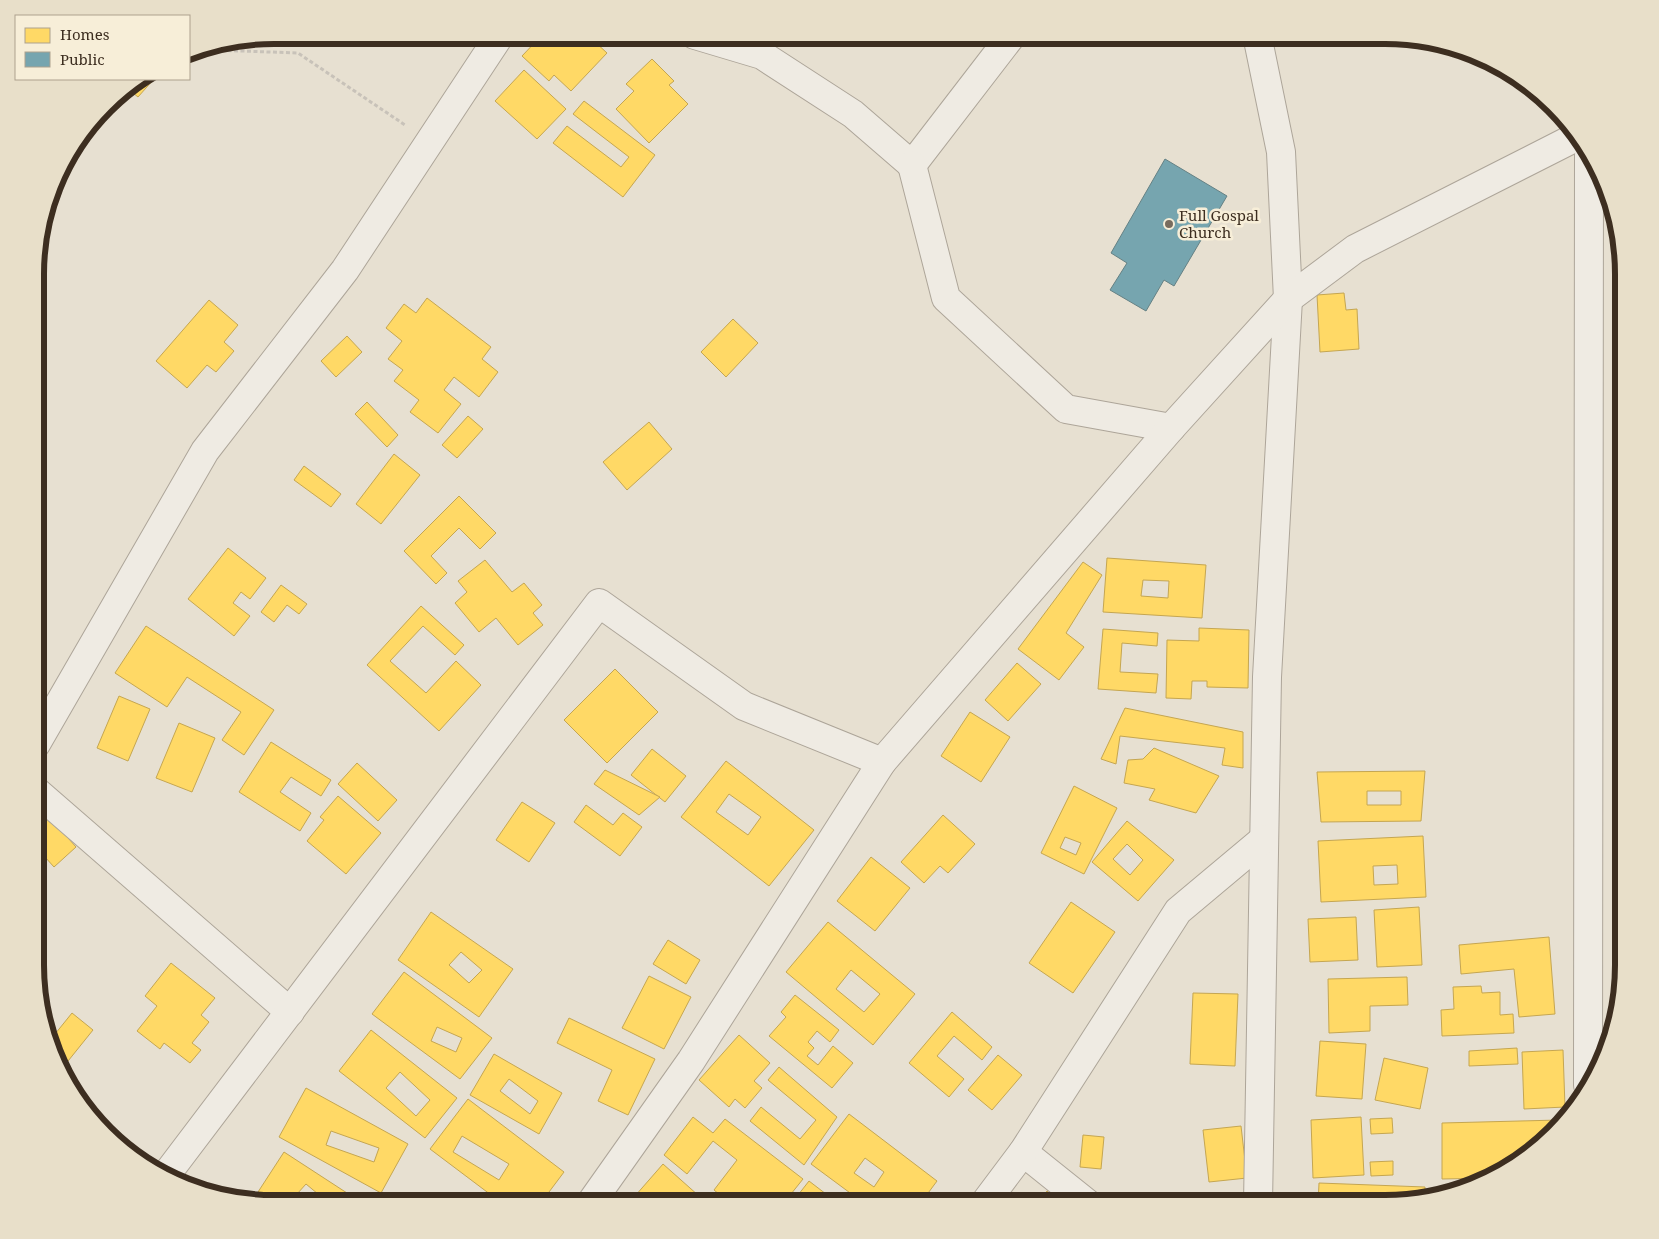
<svg xmlns="http://www.w3.org/2000/svg" width="1659" height="1239" viewBox="0 0 1659 1239" font-family="'Noto Serif',serif">
<style>
.homes{fill:#ffd966;stroke:#c5a651;fill-rule:evenodd}
.public{fill:#76a5af;stroke:#658184}
.lines{fill:none;stroke-linecap:round;stroke-linejoin:round}
.street-casing{stroke:#ada599;stroke-width:30}
.path{stroke:#c8c2b9;stroke-width:3;stroke-dasharray:4 2.5;stroke-linecap:butt}
.street{stroke:#efebe3;stroke-width:28}
.poi-dot{fill:#786c5e;stroke:#f7eed8;stroke-width:2}
.labels{text-anchor:middle;dominant-baseline:central;stroke-width:5;stroke-linejoin:round;paint-order:stroke}
.poi-label{font-size:15px;fill:#3d2e20;stroke:#f7eed8;text-anchor:start}
.rim{fill:none;stroke:#3d2e20;stroke-width:6}
</style>
<rect width="100%" height="100%" fill="#e7e0d1"/>
<g class="homes">
<path d="M542,35H600L594,41L607,53L571,91L554,75L549,81L522,56Z"/>
<path d="M652,59L674,81L669,85L688,104L649,143L616,109L634,91L626,84Z"/>
<path d="M524,70L566,109L537,139L495,101Z"/>
<path d="M143,79H154L138,97L127,88Z"/>
<path d="M584,101L655,155L623,197L553,143L567,126L621,167L629,157L573,114Z"/>
<path d="M1344,293L1346,310L1357,309L1359,349L1320,352L1317,295Z"/>
<path d="M427,298L491,347L482,359L498,372L479,397L454,377L444,390L461,404L438,433L410,412L419,400L394,381L403,370L388,359L402,341L386,328L404,304L416,313Z"/>
<path d="M209,300L238,325L224,342L234,351L216,372L207,365L187,388L156,361Z"/>
<path d="M733,319L758,343L726,377L701,352Z"/>
<path d="M347,336L362,352L336,377L321,361Z"/>
<path d="M367,402L398,435L387,447L355,414Z"/>
<path d="M468,416L483,429L457,458L442,445Z"/>
<path d="M649,422L672,449L627,490L603,462Z"/>
<path d="M394,454L420,475L381,524L356,504Z"/>
<path d="M304,466L341,494L331,507L294,480Z"/>
<path d="M459,496L496,533L480,549L459,528L431,556L447,573L436,584L404,551Z"/>
<path d="M228,548L266,578L250,599L241,592L233,603L250,616L234,636L188,599Z"/>
<path d="M1107,558L1206,565L1202,618L1103,612ZM1143,580L1169,581L1168,598L1141,596Z"/>
<path d="M485,560L512,592L524,583L542,605L533,613L543,625L518,645L496,618L479,632L455,603L467,592L458,581Z"/>
<path d="M1083,562L1102,575L1066,633L1084,647L1059,680L1018,649Z"/>
<path d="M281,585L307,604L299,614L287,605L274,622L261,612Z"/>
<path d="M421,606L464,645L455,655L423,626L390,661L426,693L456,661L481,685L439,731L367,665Z"/>
<path d="M146,626L274,710L244,755L222,740L241,712L187,677L167,707L115,673Z"/>
<path d="M1199,628L1249,630L1248,688L1207,687V681H1192L1191,699L1166,698L1167,640L1199,641Z"/>
<path d="M1103,629L1158,633L1157,646L1122,643L1120,672L1158,674L1156,693L1098,689Z"/>
<path d="M1017,663L1041,684L1008,721L985,700Z"/>
<path d="M615,669L658,712L607,763L564,720Z"/>
<path d="M119,696L150,709L128,761L97,748Z"/>
<path d="M1125,708L1243,732V768L1222,765L1225,748L1120,736L1116,764L1101,759Z"/>
<path d="M970,712L1010,737L981,782L941,756Z"/>
<path d="M179,723L215,738L192,792L156,778Z"/>
<path d="M271,742L331,780L321,796L291,777L280,792L311,813L300,831L239,792Z"/>
<path d="M1154,748L1219,776L1196,813L1149,800L1155,789L1124,783L1128,760L1143,759Z"/>
<path d="M652,749L686,776L665,802L631,775Z"/>
<path d="M726,761L814,830L769,886L681,817ZM729,794L761,817L748,835L716,812Z"/>
<path d="M357,763L397,800L378,821L338,784Z"/>
<path d="M605,770L660,797L639,815L594,784Z"/>
<path d="M1425,771L1421,821L1321,822L1317,772ZM1367,791H1401V805H1367Z"/>
<path d="M1074,786L1117,808L1084,874L1041,853ZM1065,837L1081,843L1076,855L1060,848Z"/>
<path d="M338,796L381,833L346,874L307,841L324,820L320,817Z"/>
<path d="M522,802L555,823L529,862L496,840Z"/>
<path d="M586,805L613,825L623,813L642,827L620,856L574,822Z"/>
<path d="M40,806L76,847L54,867L36,847V809Z"/>
<path d="M943,815L975,844L948,873L940,866L924,883L901,862Z"/>
<path d="M1127,821L1174,860L1138,901L1092,862ZM1127,844L1143,860L1130,875L1113,859Z"/>
<path d="M1423,836L1426,897L1321,902L1318,841ZM1397,865L1398,884L1374,885L1373,866Z"/>
<path d="M871,857L910,888L875,931L837,901Z"/>
<path d="M1071,902L1115,932L1073,993L1029,963Z"/>
<path d="M1419,907L1422,965L1377,967L1374,910Z"/>
<path d="M431,912L513,969L479,1017L398,960ZM461,952L482,970L469,983L449,965Z"/>
<path d="M1356,917L1358,960L1310,962L1308,919Z"/>
<path d="M828,922L915,994L873,1045L786,972ZM851,970L880,994L864,1012L836,989Z"/>
<path d="M1549,937L1555,1014L1519,1017L1514,969L1461,974L1459,945Z"/>
<path d="M668,940L700,960L686,984L653,964Z"/>
<path d="M171,963L215,998L201,1015L209,1022L192,1043L201,1050L190,1063L164,1043L160,1049L137,1031L157,1006L145,996Z"/>
<path d="M404,972L492,1038L460,1079L372,1014ZM437,1027L462,1038L456,1052L431,1041Z"/>
<path d="M649,976L691,997L664,1049L622,1028Z"/>
<path d="M1407,977L1408,1005L1370,1006V1031L1329,1033L1328,979Z"/>
<path d="M1481,986L1482,993L1500,992V1015L1513,1014L1514,1033L1442,1036L1441,1010L1454,1009L1453,987Z"/>
<path d="M1193,993L1238,994L1235,1066L1190,1064Z"/>
<path d="M795,995L839,1030L830,1042L817,1031L808,1042L814,1048L807,1056L818,1065L833,1046L853,1063L832,1088L769,1036L786,1017L781,1012Z"/>
<path d="M952,1012L992,1047L982,1060L954,1036L937,1056L964,1079L949,1097L909,1063Z"/>
<path d="M72,1013L93,1030L60,1071L51,1039Z"/>
<path d="M569,1018L655,1059L628,1115L598,1101L612,1070L557,1043Z"/>
<path d="M371,1030L457,1098L425,1138L339,1071ZM400,1072L430,1100L416,1116L386,1088Z"/>
<path d="M739,1035L770,1063L754,1081L762,1088L745,1108L735,1099L729,1107L699,1080Z"/>
<path d="M1320,1041L1366,1044L1362,1099L1316,1096Z"/>
<path d="M1517,1048L1518,1064L1469,1066V1051Z"/>
<path d="M1563,1050L1565,1107L1524,1109L1522,1052Z"/>
<path d="M494,1054L562,1093L539,1134L470,1095ZM509,1079L538,1101L530,1114L500,1091Z"/>
<path d="M998,1055L1022,1075L992,1110L968,1090Z"/>
<path d="M1384,1058L1428,1068L1420,1109L1375,1100Z"/>
<path d="M779,1067L837,1117L804,1165L750,1121L761,1107L800,1139L816,1120L768,1080Z"/>
<path d="M306,1088L408,1144L381,1193L279,1137ZM331,1131L379,1148L374,1162L326,1145Z"/>
<path d="M468,1099L564,1172L540,1204H503L430,1149ZM462,1136L509,1164L499,1180L453,1152Z"/>
<path d="M849,1114L937,1181L920,1204H865L811,1164ZM865,1158L884,1172L874,1187L854,1173Z"/>
<path d="M693,1117L713,1133L725,1119L803,1179L783,1204H731L714,1190L737,1160L713,1141L687,1174L664,1155Z"/>
<path d="M1361,1117L1364,1175L1313,1178L1311,1120Z"/>
<path d="M1392,1118L1393,1133L1371,1134L1370,1119Z"/>
<path d="M1559,1120V1127L1492,1178L1442,1179V1123Z"/>
<path d="M1241,1126L1247,1178L1209,1182L1203,1130Z"/>
<path d="M1083,1135L1104,1137L1101,1169L1080,1167Z"/>
<path d="M284,1152L347,1193L340,1204H320L324,1199L306,1184L297,1194L308,1204H275L258,1192Z"/>
<path d="M1393,1161V1175L1371,1176L1370,1162Z"/>
<path d="M663,1164L708,1204H628Z"/>
<path d="M809,1181L839,1204H791Z"/>
<path d="M1319,1183L1425,1187V1195L1385,1204H1318Z"/>
<path d="M1047,1191L1063,1204H1037Z"/>
<path d="M1210,1195L1239,1197L1238,1204H1209Z"/>
</g>
<path class="public" d="M1165,159L1227,196L1174,286L1164,280L1146,311L1110,290L1127,263L1111,253Z"/>
<g class="lines">
<defs>
<g id="street">
<path d="M695,35L762,55L853,114L912,165L1012,35"/>
<path d="M1257,35L1281,152L1288,299L1267,677L1258,1204"/>
<path d="M912,165L946,298L1066,409L1171,428"/>
<path d="M36,744L205,451L345,270L500,35"/>
<path d="M36,791L290,1012"/>
<path d="M1588,1085L1589,155"/>
<path d="M1023,1152L1088,1204"/>
<path d="M166,1175L599,603L744,706L882,762"/>
<path d="M590,1204L691,1061L882,762L1171,428L1288,299L1355,249L1576,137"/>
<path d="M984,1204L1023,1152L1178,911L1264,839"/>
</g>
</defs>
<use href="#street" class="street-casing"/>
<path class="path" d="M210,46L213,50L298,53L405,125"/>
<use href="#street" class="street"/>
</g>
<circle class="poi-dot" cx="1169" cy="224" r="5"/>
<g class="labels">
<g class="poi-label">
<text x="1179" y="215">Full Gospal<tspan x="1179" dy="17">Church</tspan></text>
</g>
</g>
<path d="M0 0H1659V1239H0ZM274 44H1385A230 230 0 0 1 1615 274V965A230 230 0 0 1 1385 1195H274A230 230 0 0 1 44 965V274A230 230 0 0 1 274 44Z" fill="#e8dfc9" fill-rule="evenodd"/>
<path class="rim" d="M274 44H1385A230 230 0 0 1 1615 274V965A230 230 0 0 1 1385 1195H274A230 230 0 0 1 44 965V274A230 230 0 0 1 274 44Z"/>
<rect x="15" y="15" width="175" height="65" fill="#f7eed8" stroke="#ada18e"/>
<rect x="25" y="28" width="25" height="15" fill="#ffd966" stroke="#ada18e"/>
<text x="60" y="40" font-size="15" fill="#3d2e20">Homes</text>
<rect x="25" y="52" width="25" height="15" fill="#76a5af" stroke="#ada18e"/>
<text x="60" y="65" font-size="15" fill="#3d2e20">Public</text>
</svg>
